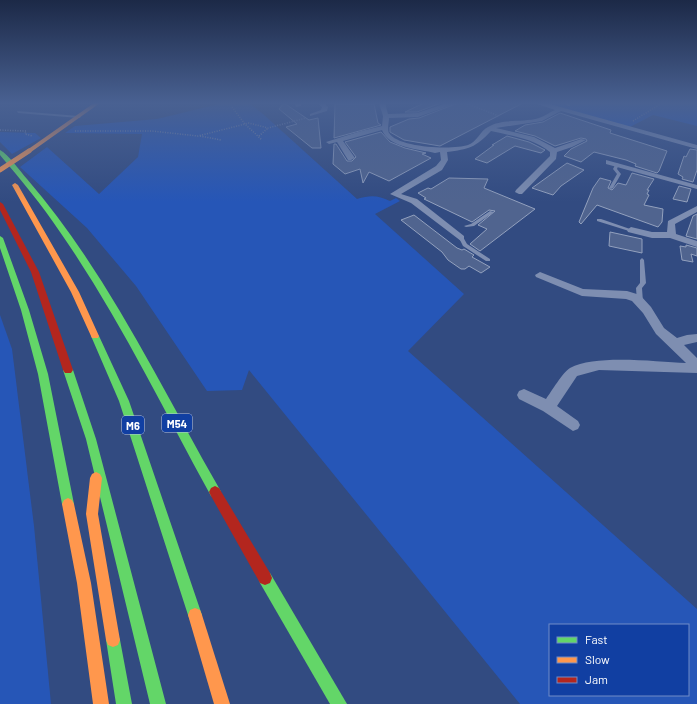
<svg xmlns="http://www.w3.org/2000/svg" width="697" height="704" viewBox="0 0 697 704" font-family="Barlow,sans-serif">
<style>
.green{fill:#2656b7;fill-rule:evenodd}
.building{fill:#50648f;stroke:#93a1be}
.lines{fill:none;stroke-linecap:round;stroke-linejoin:round}
.path{stroke:#7e8eb1;stroke-width:1.5;stroke-dasharray:1 1.5;stroke-linecap:butt}
.lane{fill:#7e8eb1;fill-rule:evenodd}
.street{fill:#7e8eb1;fill-rule:evenodd}
.fast{fill:#63d668;fill-rule:evenodd}
.slow{fill:#ff974d;fill-rule:evenodd}
.jam{fill:#b3261e;fill-rule:evenodd}
.slow-bridge{stroke:#ff974d;stroke-width:5}
.labels{text-anchor:middle;dominant-baseline:central;stroke-width:3;stroke-linejoin:round;paint-order:stroke}
.shield{fill:#113fa2;stroke:#b8c5e3;stroke-width:1}
.shield-label{font-size:11px;font-weight:bold;fill:#fff}
</style>
<rect width="100%" height="100%" fill="#324b81"/>
<g class="green">
<path d="M223,103H249L263,114L357,199C370,195 378,195 390,201L396,198L400,201L375,214L464,294L408,351L697,609V704H520L249,370L242,390L207,391L136,286L87,228L20,167L47,147L99,194L138,157L142,134L65,133L75,126L157,119ZM550,625H688V695H550Z"/>
<path d="M547,103H697V126L653,115L628,128Z"/>
<path d="M0,132L35,133L41,138L12,154L0,142Z"/>
<path d="M0,315L12,349L34,526L51,704H0Z"/>
</g>
<g class="building">
<path d="M284,103L309,120L318,118L321,148H312L286,127L297,124L279,109Z"/>
<path d="M424,103H441L417,112H405Z"/>
<path d="M458,103H523L440,146L404,140L390,132V127L409,119L419,118Z"/>
<path d="M335,104H374L378,123L381,125L334,138Z"/>
<path d="M560,113L611,130L610,133L667,151L659,171L657,173L635,166L636,164L626,160L594,152L581,162L564,156L571,149L587,141L586,139L581,138L555,146L535,136L515,131L525,125L543,122Z"/>
<path d="M381,132L390,142L405,148L426,153L422,154L431,158L389,181L369,172L363,183L360,169L345,174L333,164L334,144H336L347,161H352L356,157L345,142Z"/>
<path d="M507,136L529,142L545,150L541,153L515,146L487,163L475,159L494,145H492Z"/>
<path d="M690,149L697,150V170L693,182L682,179L683,177L678,174L684,156L686,157Z"/>
<path d="M567,163L584,170L561,186L553,195L532,188Z"/>
<path d="M632,173L654,179L647,190H649L647,194L649,195L644,205L663,209L662,222L658,227L597,205L581,224L579,222L593,188L600,178L611,181L608,188L612,190L618,183L626,185Z"/>
<path d="M449,178L488,179L484,188L535,209L480,251L470,244L487,229L478,225L495,211L489,210L472,222L424,199L426,198L418,193L428,188L431,189Z"/>
<path d="M679,186L691,189L687,202L673,199Z"/>
<path d="M697,214V239L686,236L693,216Z"/>
<path d="M414,215L457,248L462,250L464,249L474,255L472,257L490,267L481,273L469,266L465,269H461L448,260L442,252L401,220Z"/>
<path d="M610,232L642,239V253L609,246Z"/>
<path d="M686,245L697,248V256L691,254L693,262L682,260L680,246L686,247Z"/>
</g>
<g class="lines">
<g class="path">
<path d="M465,103L499,116"/>
<path d="M232,107L245,124L262,140"/>
<path d="M633,121L662,103"/>
<path d="M0,130L26,131L25,134L33,136"/>
<path d="M75,131H152L198,136L249,123L268,128L306,118"/>
<path d="M200,136L221,140"/>
<path d="M259,136L268,128"/>
</g>
<g class="lane">
<path d="M569,103L570,106H568L565,103Z"/>
<path d="M17,111L79,116L81,117L79,118L18,113Z"/>
<path d="M616,163L619,164L617,169L621,174L613,188L611,189L609,188L617,174L613,169Z"/>
<path d="M490,211L494,212L474,226L466,227L464,226L471,224Z"/>
<path d="M597,219H601L633,230V231H629L597,221Z"/>
<path d="M459,237H463L467,244L490,259V261H486L463,246L459,238Z"/>
<path d="M642,258L644,260L646,283L642,288L643,302L640,304L637,302L636,288L640,283V260Z"/>
</g>
<g class="street">
<path d="M295,103H301V106L296,107Z"/>
<path d="M317,103H324L328,107L327,111L310,116V114L321,110L322,107Z"/>
<path d="M379,103H385L388,114L417,113L447,103H457L418,117L389,118C389,122 387,129 389,133C398,148 453,150 468,145C477,142 480,131 488,127C503,118 523,123 539,118C545,116 550,112 555,110L535,103H546L697,145V149L561,111L542,121L496,128L534,137L555,148L581,139L586,140L572,147L557,152L556,159L522,194H519L515,192L516,190L550,156V152C533,138 512,136 491,131C475,148 469,149 447,152L448,160L442,170L401,194L417,199L464,236V240L461,241L411,203L390,194L436,166L441,160L440,152L435,153C419,149 389,148 382,130L343,141L355,158L351,160H348L337,142L329,144L326,142L361,131L382,126L383,116Z"/>
<path d="M606,160L697,185V189L606,164Z"/>
<path d="M697,206V212L675,224L676,234L697,241V247L670,238H652L628,232L627,230L631,227L652,232H667L668,221Z"/>
<path d="M540,272L583,289L627,291L640,295L651,307L664,328L677,338L687,335L697,334V342L684,345L697,358V373L599,370L577,376L557,406L578,421L580,425L578,429L573,431L543,411L519,399L517,395L519,391L524,389L546,399C551,392 563,372 570,368C596,354 656,362 686,363L656,334L643,313L632,301L626,299L582,296L536,277L535,275Z"/>
</g>
<g class="fast">
<path d="M0,150C9,155 20,171 27,179C105,269 160,385 219,488L221,492L219,496L215,498L211,496C162,407 118,315 60,232C42,205 21,180 0,155Z"/>
<path d="M0,236L3,238L29,310L48,374L74,504L72,508L68,510L64,508L62,504L38,374L21,310L0,248Z"/>
<path d="M95,333L99,336L129,401L202,615L200,620L195,622L190,620L188,615L119,401L91,336Z"/>
<path d="M68,366L71,367L73,370L96,439L166,704H150L86,439L63,370L65,367Z"/>
<path d="M265,571L270,573L347,704H330L260,583L258,578L260,573Z"/>
<path d="M113,633L118,635L120,640L132,704H116L106,640L108,635Z"/>
</g>
<g class="slow">
<path d="M94,103H100L31,152H27V150Z"/>
<path d="M15,183L18,185L79,292L99,336L98,338H92L91,336L71,292L12,185Z"/>
<path d="M96,472L100,474L102,478L98,514L120,640L118,645L113,647L108,645L106,640L86,514L90,478L92,474Z"/>
<path d="M68,498L72,500L74,504L91,583L109,704H93L77,583L62,504L64,500Z"/>
<path d="M195,608L200,610L202,615L230,704H214L188,615L190,610Z"/>
</g>
<g class="jam">
<path d="M0,202L3,204L39,272L73,370L71,373H65L63,370L31,272L0,210Z"/>
<path d="M215,486L219,488L270,573L272,578L270,583L265,585L260,583L211,496L209,492L211,488Z"/>
</g>
<path class="slow-bridge" d="M0,170L29,151"/>
</g>
<linearGradient id="sky" x2="0" y2="1"><stop stop-color="#1c2947"/><stop offset="0.51" stop-color="#496192"/><stop offset="1" stop-color="#496192" stop-opacity="0"/></linearGradient>
<rect width="697" height="202" fill="url(#sky)"/>
<g class="labels">
<g class="shield">
<rect x="162" y="414" width="30" height="18" rx="3"/>
<rect x="122" y="416" width="22" height="18" rx="3"/>
</g>
<g class="shield-label">
<text x="177" y="423">M54</text>
<text x="133" y="425">M6</text>
</g>
</g>
<rect x="549" y="624" width="140" height="72" fill="#113fa2" stroke="#708cc7"/>
<rect x="557" y="637" width="20" height="6" fill="#63d668" stroke="#708cc7"/>
<text x="585" y="644" font-size="12" fill="#ffffff">Fast</text>
<rect x="557" y="657" width="20" height="6" fill="#ff974d" stroke="#708cc7"/>
<text x="585" y="664" font-size="12" fill="#ffffff">Slow</text>
<rect x="557" y="677" width="20" height="6" fill="#b3261e" stroke="#708cc7"/>
<text x="585" y="684" font-size="12" fill="#ffffff">Jam</text>
</svg>
